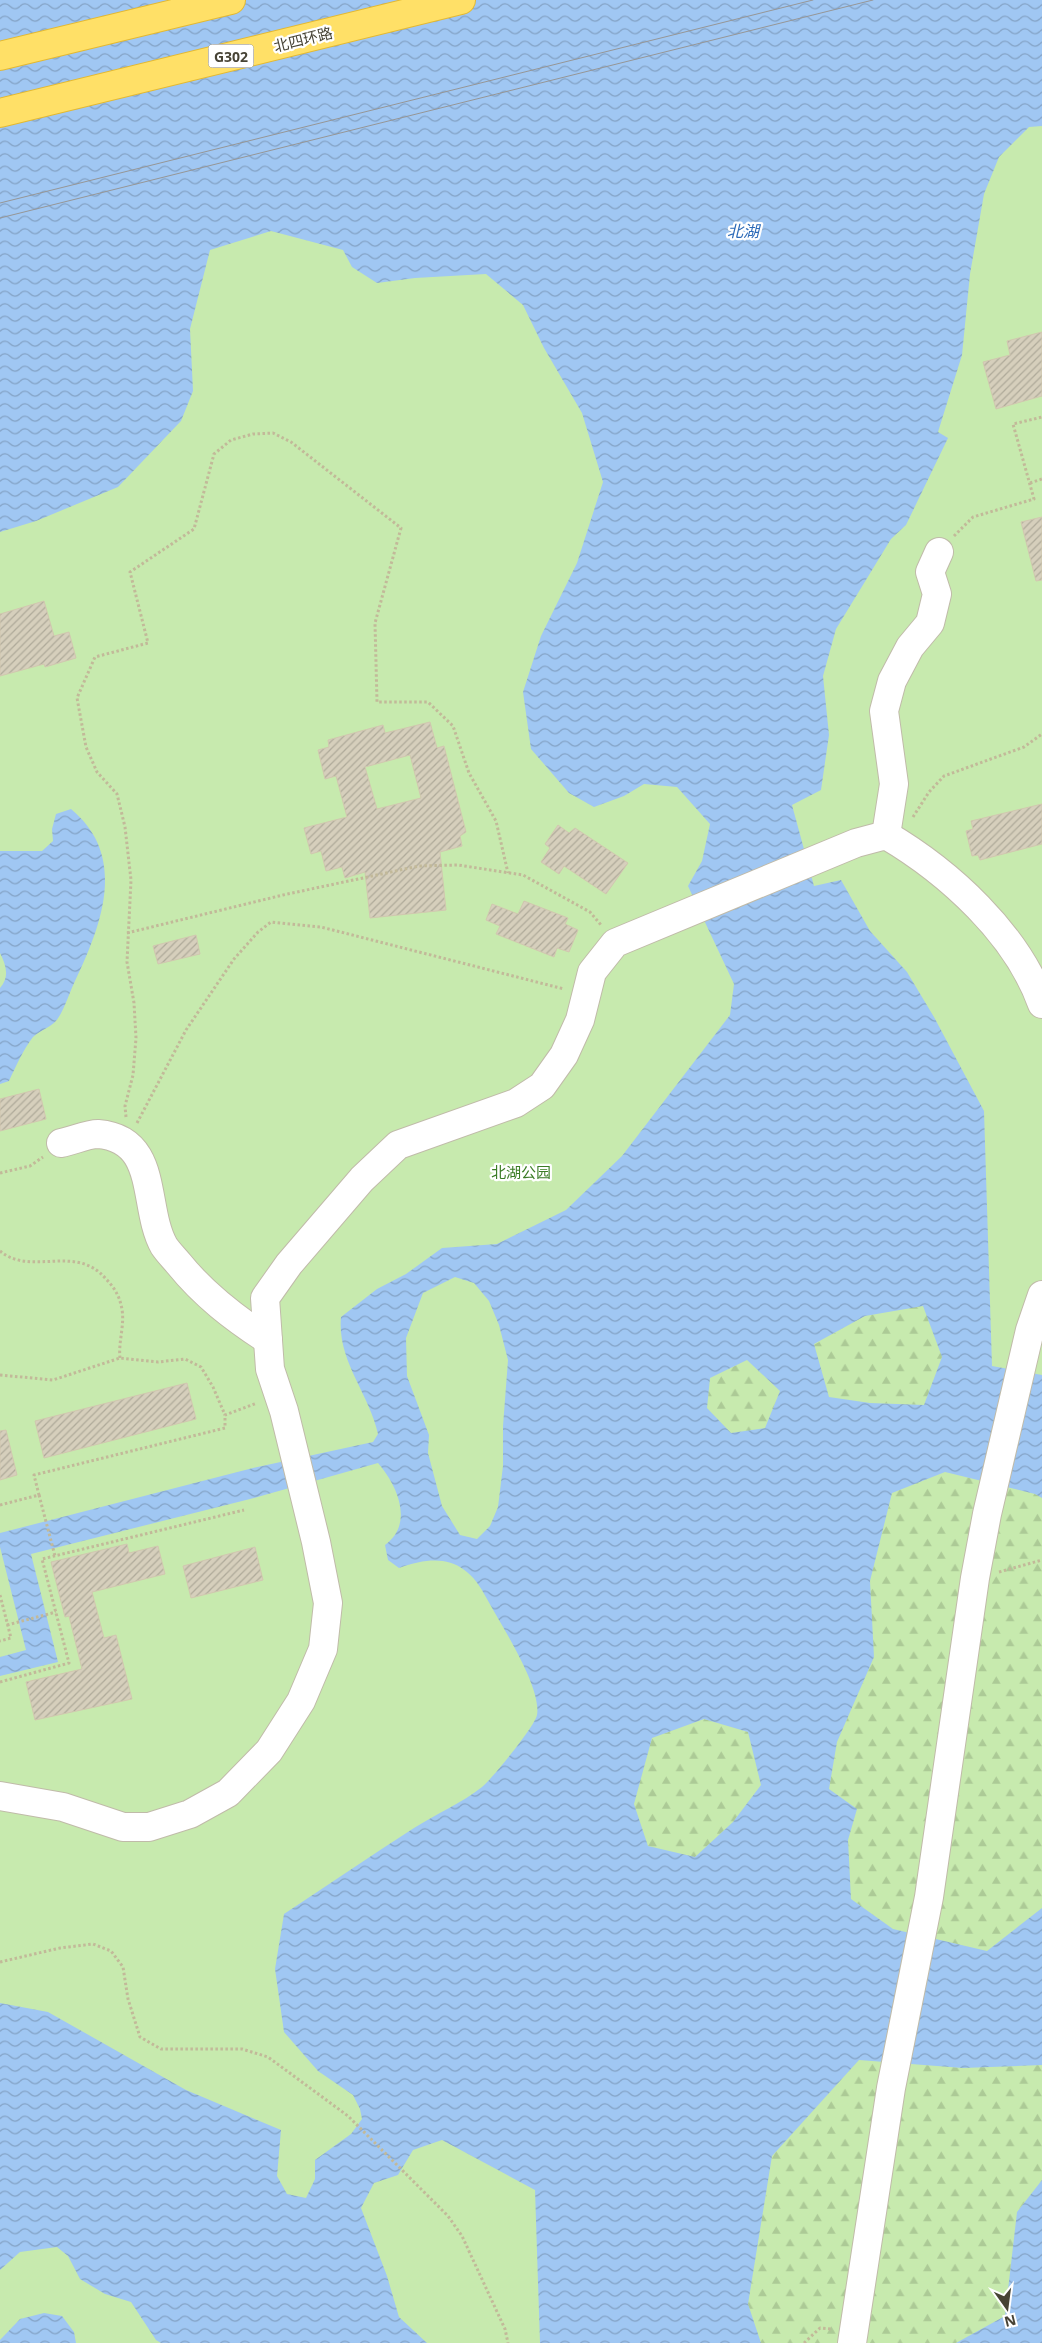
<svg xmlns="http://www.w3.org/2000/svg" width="1042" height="2343" viewBox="0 0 1042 2343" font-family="'Noto Sans','Noto Sans SC',sans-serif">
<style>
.green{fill:#c7eaae}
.forest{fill:url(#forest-firs)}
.water{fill:url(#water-waves);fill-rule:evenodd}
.building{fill:url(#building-hatch);stroke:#d1c8af;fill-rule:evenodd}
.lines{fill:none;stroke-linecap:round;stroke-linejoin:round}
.minor-casing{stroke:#c0bba9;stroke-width:30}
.highway-casing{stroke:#e4b931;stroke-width:30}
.path{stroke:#c2b999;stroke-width:3;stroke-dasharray:2.5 2.5;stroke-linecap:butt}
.minor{stroke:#fff;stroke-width:28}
.highway{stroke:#ffe067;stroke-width:28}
.tram{stroke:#969696;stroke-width:1}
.labels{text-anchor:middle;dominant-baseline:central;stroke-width:4.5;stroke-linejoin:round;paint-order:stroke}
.shield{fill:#fff;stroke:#7e7b72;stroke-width:1}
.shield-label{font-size:14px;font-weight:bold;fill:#474335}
.street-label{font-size:15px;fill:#474335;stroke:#fff}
.park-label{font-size:15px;fill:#3b7c26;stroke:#fff}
.water-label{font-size:16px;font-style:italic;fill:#2a69b8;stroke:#fff}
</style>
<defs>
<pattern id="forest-firs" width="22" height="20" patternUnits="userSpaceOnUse" patternTransform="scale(1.25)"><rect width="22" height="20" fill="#c7eaae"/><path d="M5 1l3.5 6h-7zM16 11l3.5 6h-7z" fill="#acca96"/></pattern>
<pattern id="water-waves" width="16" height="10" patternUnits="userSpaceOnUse" patternTransform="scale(1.25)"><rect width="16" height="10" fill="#a0c7f3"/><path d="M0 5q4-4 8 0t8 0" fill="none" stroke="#84a3c6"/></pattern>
<pattern id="building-hatch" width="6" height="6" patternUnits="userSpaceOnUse" patternTransform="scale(1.25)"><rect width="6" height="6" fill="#d6cfbc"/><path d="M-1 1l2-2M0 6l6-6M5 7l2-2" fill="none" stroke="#afaa9a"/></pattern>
</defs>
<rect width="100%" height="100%" fill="#f4f2e7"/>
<rect class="green" x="0" y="0" width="1042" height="2343"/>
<g class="forest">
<path d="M923,1305L942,1357L924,1405L870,1403L829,1397L814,1345L865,1316Z"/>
<path d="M747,1360L780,1391L765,1428L731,1433L707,1408L710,1378Z"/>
<path d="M945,1472L1035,1494L1042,1498V1908L987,1951L893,1929L851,1899L848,1840L857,1810L829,1789L837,1742L874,1657L870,1581L892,1493Z"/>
<path d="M704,1719L748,1732L761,1785L733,1822L694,1858L648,1846L634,1804L652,1738Z"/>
<path d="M859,2060L963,2068L1042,2065V2180L1017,2212L1005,2316L956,2343H761L748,2304L772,2156Z"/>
</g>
<g class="water">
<path d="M0,0H1042V126L1029,127L999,157L984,194L970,274L962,355L938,432L948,438L906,525L891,539L836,629L823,676L829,735L821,790L792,805L814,886L841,880L870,931L907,972L934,1017L984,1111L992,1366L1042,1375V1498L1035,1494L945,1472L892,1493L870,1581L874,1657L837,1742L829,1789L857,1809L848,1840L851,1899L893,1929L987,1951L1042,1908V2065L963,2068L859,2060L772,2156L748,2304L761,2343H540L535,2190L442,2140L413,2150L398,2175L374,2183L361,2208L387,2276L399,2317L427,2343H161L156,2340L131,2302L105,2294L80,2279L68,2256L57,2247L20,2252L0,2270V2003L48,2012L186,2090L281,2130L277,2176L287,2194L306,2198L315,2179V2160L351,2134L362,2119L360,2109L353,2095L318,2071L284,2032L275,1969L284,1914C328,1885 370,1856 414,1828C436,1814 462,1803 482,1787C492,1779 535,1726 537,1715C542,1687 501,1625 487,1599C467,1559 440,1553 399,1568L388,1560L385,1545C414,1524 398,1486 378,1463L254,1498L31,1554L58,1662L0,1676V1657L26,1650L0,1547V1533L253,1468L373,1442L378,1434C369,1393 337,1361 341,1317L377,1289L406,1274L442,1248L497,1244L566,1210L622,1156L730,1015L734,984L688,886L702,861L710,824L677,787L644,784L624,796L594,807L569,793L531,749L523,692L541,636L577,563L603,482L582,413L544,348L523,305L486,274L415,278L377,283L352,267L343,250L271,231L210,250L190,329L193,391L181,421L118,487L36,521L0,532ZM455,1277L474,1283L489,1301L499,1325L508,1360L503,1426V1466L498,1507L490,1526L477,1539L460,1535L442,1506L428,1453L429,1435L407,1376L406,1338L423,1293ZM923,1306L942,1357L924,1405L870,1403L829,1397L814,1344L865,1316ZM747,1360L780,1391L765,1428L731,1433L707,1408L710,1378ZM704,1719L748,1732L761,1785L733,1822L695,1857L648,1846L634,1804L652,1738Z"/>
<path d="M71,809C128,856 102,924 75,981C70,991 63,1014 55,1022C49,1028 39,1031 33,1037C23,1050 16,1066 9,1081L0,1084V988C10,977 6,965 0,953V851H42L53,841L52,829L56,814Z"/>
<path d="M1042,2180V2343H956L1005,2316L1017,2212Z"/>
<path d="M44,2313L62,2316L74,2332L76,2343H0V2340L20,2319Z"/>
</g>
<g class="building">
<path d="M1042,332V396L996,409L983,362L1010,355L1007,341Z"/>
<path d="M1042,517V580L1036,581L1021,522Z"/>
<path d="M44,601L54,636L69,632L76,658L45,667L44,664L0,676V614Z"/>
<path d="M430,722L437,748L444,746L466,832L460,836L462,846L440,852L446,910L370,918L365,872L345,878L342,867L326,871L321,851L311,854L304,828L347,817L336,776L325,779L318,750L329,747L328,740L383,725L385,733ZM410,755L421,798L377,809L365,767Z"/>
<path d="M1042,804V844L980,860L978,855L972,856L966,831L973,829L971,821Z"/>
<path d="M558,825L569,833L575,828L628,863L606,894L564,866L559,874L541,862L550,848L545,844Z"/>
<path d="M524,901L568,918L565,924L578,930L569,952L557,948L554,957L496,934L500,926L486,920L492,904L518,914Z"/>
<path d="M196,935L200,954L158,964L153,946Z"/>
<path d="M39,1089L46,1119L0,1131V1099Z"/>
<path d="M187,1383L196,1419L44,1458L35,1421Z"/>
<path d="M6,1430L17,1475L0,1480V1431Z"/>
<path d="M127,1544L129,1553L158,1546L165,1574L92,1592L104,1638L116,1635L132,1699L35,1720L26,1682L82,1669L69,1616L65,1617L51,1562Z"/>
<path d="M255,1547L263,1580L191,1598L183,1566Z"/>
</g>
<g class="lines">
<defs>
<g id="minor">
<path d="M886,835L894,784L884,711L892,681L910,647L930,623L937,594L930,572L939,552"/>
<path d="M61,1143C72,1141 87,1134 98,1134C160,1139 142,1207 164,1246C168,1252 174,1258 179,1264C204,1295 234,1318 268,1340"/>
<path d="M0,1796L63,1807L123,1827H149L190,1814L228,1793L269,1751L301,1701L323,1649L328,1603L316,1542L284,1411L270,1369L265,1298L289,1264L362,1179L398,1145L516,1103L542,1086L564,1055L580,1020L592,972L615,943L856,843L886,835C949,872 1017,934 1042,1004"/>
<path d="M852,2343L891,2088L929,1897L975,1578L987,1514L1030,1330L1042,1295"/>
</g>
<g id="highway">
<path d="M0,56L231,0"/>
<path d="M0,113L461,0"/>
</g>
</defs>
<use href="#minor" class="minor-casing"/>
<use href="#highway" class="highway-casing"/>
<g class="path">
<path d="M1030,483L1042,479"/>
<path d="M954,536L973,517L1034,499L1013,424L1042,417"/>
<path d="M913,817L929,792L944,776L1024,747L1042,734"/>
<path d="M127,933L283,895L419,866L458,865L523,875L590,912L601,925"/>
<path d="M126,1117L125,1106L133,1075L136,1038L134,1003L127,962L131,880L125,827L117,794L97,772L86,747L77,698L95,657L148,643L130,572L194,529L214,454L231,440L253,434L273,433L291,442L401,528L375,623L377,702H428L453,726L469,773L496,821L508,873"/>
<path d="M137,1123L186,1030L234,959L258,932L271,922L321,927L564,989"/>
<path d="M0,1173L30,1166L43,1157"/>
<path d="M0,1251C31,1277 76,1243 106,1279C113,1286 119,1295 121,1305C126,1322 118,1341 120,1358"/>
<path d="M0,1375L53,1380L120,1358L158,1362L185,1359L201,1367L213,1387L225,1415"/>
<path d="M39,1495L55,1556"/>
<path d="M0,1505L39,1495L34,1475L225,1428V1415L257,1403"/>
<path d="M999,1572L1042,1560"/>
<path d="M0,1595L11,1638L0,1641"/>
<path d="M7,1625L56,1612"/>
<path d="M0,1682L69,1663L42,1559L244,1510"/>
<path d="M0,1962L60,1948L93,1944L111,1951L123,1967L128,1999L140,2037L161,2049H242L268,2057L348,2116L448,2216L462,2236L505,2329L508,2343"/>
<path d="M804,2343L820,2328L831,2329"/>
</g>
<use href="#minor" class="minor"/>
<use href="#highway" class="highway"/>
<g class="tram">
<path d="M0,203L813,0"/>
<path d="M0,218L873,0"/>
</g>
</g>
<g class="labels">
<rect class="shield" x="208.5" y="44.5" width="45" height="23" rx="4"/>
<g class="shield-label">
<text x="231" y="56">G302</text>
</g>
<g class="street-label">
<text transform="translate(303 39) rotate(-14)">北四环路</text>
</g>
<g class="park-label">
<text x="521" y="1172">北湖公园</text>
</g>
<g class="water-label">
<text x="743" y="231">北湖</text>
</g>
</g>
<g transform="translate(1007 2308) rotate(166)" stroke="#ffffff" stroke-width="4" paint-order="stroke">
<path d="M0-4L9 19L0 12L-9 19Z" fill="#474335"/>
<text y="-8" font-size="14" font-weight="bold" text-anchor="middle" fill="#474335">N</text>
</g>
</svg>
